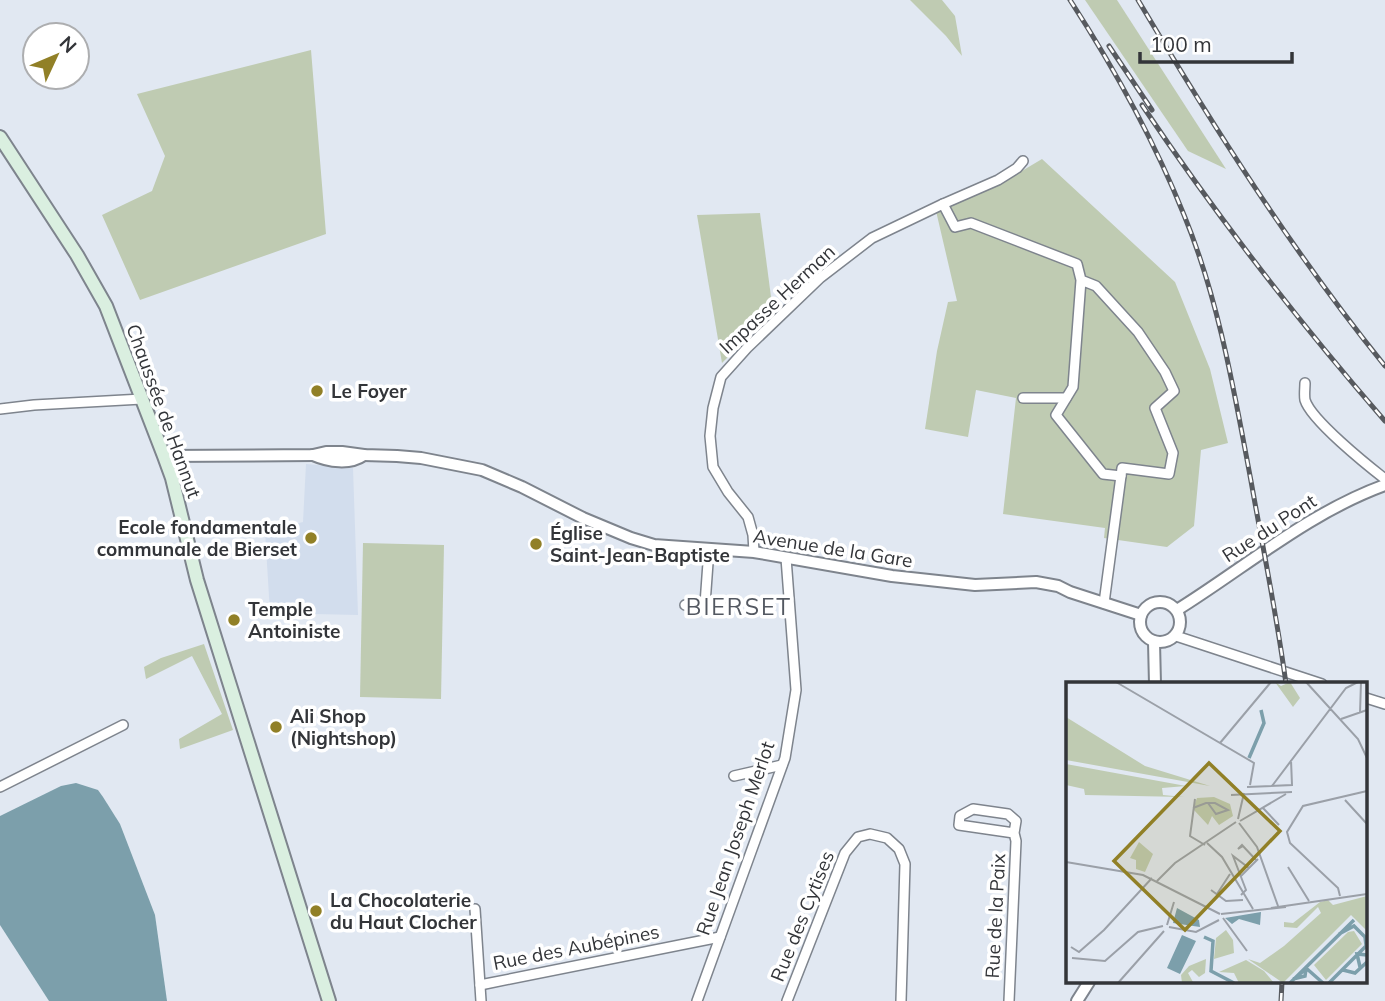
<svg xmlns="http://www.w3.org/2000/svg" width="1385" height="1001" viewBox="0 0 1385 1001" font-family="Mulish,sans-serif">
<style>
.built{fill:#d2dded}
.green{fill:#bfcbb2}
.water{fill:#7c9fab}
.lines{fill:none;stroke-linecap:round;stroke-linejoin:round}
.minor-casing{stroke:#7e848d;stroke-width:12}
.tertiary-casing{stroke:#7e848d;stroke-width:14}
.secondary-casing{stroke:#7e848d;stroke-width:16}
.minor{stroke:#fff;stroke-width:9}
.tertiary{stroke:#fff;stroke-width:10}
.secondary{stroke:#daefe0;stroke-width:12}
.rail-casing{stroke:#575a5f;stroke-width:5}
.rail{stroke:#fff;stroke-width:2.5;stroke-dasharray:8;stroke-linecap:butt}
.poi-dot{fill:#918027;stroke:#fff;stroke-width:2.5}
.labels{text-anchor:middle;dominant-baseline:central;stroke-width:7;stroke-linejoin:round;paint-order:stroke}
.street-label{font-size:19px;fill:#333539;stroke:#fff}
.poi-label{font-size:19px;font-weight:bold;fill:#333539;stroke:#fff;text-anchor:start}
.quarter-label{font-size:23px;letter-spacing:2px;fill:#535861;stroke:#fff}
.inset-river{fill:none;stroke:#7c9fab;stroke-width:3.5}
.inset-road{fill:none;stroke:#9ba0a8;stroke-width:2}
.view{fill:#918027;fill-opacity:0.15;stroke:#918027;stroke-width:3.5}
.inset-edge{fill:none;stroke:#333539;stroke-width:3.5}
</style>
<rect width="100%" height="100%" fill="#e1e8f2"/>
<path class="built" d="M306,464L353,468L358,615L270,613L265,531L303,522Z"/>
<g class="green">
<path d="M910,0H942L955,16L962,56L946,36Z"/>
<path d="M1085,0H1117L1226,169L1188,151Z"/>
<path d="M311,50L326,234L140,300L102,215L152,191L165,156L137,94Z"/>
<path d="M1042,159L1175,282L1210,369L1228,443L1201,450L1194,526L1167,547L1104,538L1105,528L1003,514L1016,398L976,390L968,437L925,429L937,351L948,302L957,301L936,211L993,188Z"/>
<path d="M760,213L773,312L722,363L697,215Z"/>
<path d="M363,543L444,545L441,699L360,697Z"/>
<path d="M204,644L233,730L180,749L179,739L222,714L192,656L146,679L144,667L161,658Z"/>
</g>
<path class="water" d="M76,783L98,790L103,797L120,824L155,915L167,1001H49L0,925V816L61,786Z"/>
<g class="lines">
<defs>
<g id="minor">
<path d="M943,204L955,227L971,223L1077,264L1081,280L1096,286L1138,332L1165,372L1174,391L1155,408L1173,453L1169,474L1122,468L1121,476L1103,474L1056,415L1073,387L1081,280"/>
<path d="M1305,383C1305,388 1304,395 1305,400C1311,420 1367,465 1385,479"/>
<path d="M1023,398H1066"/>
<path d="M0,409L34,405L142,399"/>
<path d="M754,552L753,535L748,517L728,492L713,467L710,436L713,408L721,377L747,348L820,278L872,238L943,204L998,180L1017,168L1023,161"/>
<path d="M1104,603L1121,476"/>
<path d="M705,604L709,549"/>
<path d="M685,605L721,604"/>
<path d="M1176,636L1322,684"/>
<path d="M1366,698L1385,704"/>
<path d="M734,776L782,765"/>
<path d="M0,787L123,725"/>
<path d="M475,909L481,1001"/>
<path d="M480,985L720,937"/>
<path d="M697,1001L785,758L796,690L786,558"/>
<path d="M787,1001L845,853L858,837L870,834L887,838L899,849L905,864L901,1001"/>
<path d="M1009,1001L1016,841L1014,833L1016,821L1008,814L973,809L960,816L959,825L1014,833"/>
</g>
<g id="tertiary">
<path d="M313,455C329,462 350,465 364,455"/>
<path d="M164,456L313,455L326,452H342L364,455L397,456L421,458L482,470L522,487L583,518L631,538L654,545L754,552L892,576L975,585L1036,582L1058,586L1070,592L1141,615"/>
<circle cx="1160" cy="622" r="20"/>
<path d="M1177,610C1246,567 1308,513 1385,485"/>
<path d="M1154,642L1155,684"/>
<path d="M1077,1001L1089,982"/>
</g>
<path id="secondary" d="M0,137L77,255L106,306L164,456L172,478L197,580L329,1001"/>
</defs>
<use href="#minor" class="minor-casing"/>
<use href="#tertiary" class="tertiary-casing"/>
<use href="#secondary" class="secondary-casing"/>
<use href="#minor" class="minor"/>
<use href="#tertiary" class="tertiary"/>
<use href="#secondary" class="secondary"/>
<defs>
<g id="rail">
<path d="M1070,0C1114,68 1154,140 1184,215C1219,300 1234,391 1251,481C1263,549 1277,616 1286,684"/>
<path d="M1138,0C1213,126 1292,251 1385,366"/>
<path d="M1109,46L1152,110"/>
<path d="M1142,105C1216,215 1298,321 1385,421"/>
<path d="M1281,1001L1282,982"/>
</g>
</defs>
<use href="#rail" class="rail-casing"/>
<use href="#rail" class="rail"/>
</g>
<g class="poi-dot">
<circle cx="317" cy="391" r="7"/>
<circle cx="311" cy="538" r="7"/>
<circle cx="536" cy="544" r="7"/>
<circle cx="234" cy="620" r="7"/>
<circle cx="276" cy="727" r="7"/>
<circle cx="316" cy="911" r="7"/>
</g>
<g class="labels">
<g class="street-label">
<text transform="translate(777 299) rotate(-43)">Impasse Herman</text>
<text transform="translate(164 411) rotate(70)">Chaussée de Hannut</text>
<text transform="translate(1269 528) rotate(-33)">Rue du Pont</text>
<text transform="translate(833 548) rotate(9)">Avenue de la Gare</text>
<text transform="translate(735 838) rotate(-71)">Rue Jean Joseph Merlot</text>
<text transform="translate(802 916) rotate(-68)">Rue des Cytises</text>
<text transform="translate(995 916) rotate(-87)">Rue de la Paix</text>
<text transform="translate(576 947) rotate(-11)">Rue des Aubépines</text>
</g>
<g class="poi-label">
<text x="331" y="391">Le Foyer</text>
<text x="297" y="527" text-anchor="end">Ecole fondamentale<tspan x="297" dy="22">communale de Bierset</tspan></text>
<text x="550" y="533">Église<tspan x="550" dy="22">Saint-Jean-Baptiste</tspan></text>
<text x="248" y="609">Temple<tspan x="248" dy="22">Antoiniste</tspan></text>
<text x="290" y="716">Ali Shop<tspan x="290" dy="22">(Nightshop)</tspan></text>
<text x="330" y="900">La Chocolaterie<tspan x="330" dy="22">du Haut Clocher</tspan></text>
</g>
<g class="quarter-label">
<text x="739" y="606">BIERSET</text>
</g>
</g>
<g transform="translate(1066 682)">
<rect width="301" height="301" fill="#e1e8f2"/>
<path d="M209,0L215,4L224,0L234,16L227,25ZM0,35L79,84L144,104L0,78ZM0,82L120,104L96,106L97,113L118,115L19,113L18,107L0,103ZM148,115L164,122L167,134L153,143L146,134L142,143L127,127L131,116ZM73,160L87,172L79,190L70,187V178L64,176ZM301,214V249L285,233L217,301L182,277L194,281L218,264L255,231L252,225L231,246L218,245V240L227,241L254,220L262,218L267,223ZM160,248L167,258L168,271L148,277L150,256ZM288,249L296,262L260,298L248,283L282,250ZM140,277L139,291L133,295L126,288L122,291L127,300L116,301L115,293L123,284ZM180,278L198,289L208,301H173L168,291L153,290Z" fill="#bfcbb2"/>
<path d="M111,226L133,238L134,245L107,241ZM195,230L194,243L173,237L166,242L159,236ZM116,253L130,259L114,292L101,286Z" fill="#7c9fab"/>
<path class="inset-river" d="M183,76L198,41L195,28M273,252L288,244L299,255L300,263M138,255L147,259L145,289L168,301M294,285L291,272L301,273M240,286L257,301M277,288L289,291L301,280M227,297L239,294L240,287L228,297M224,301L288,238M263,301L301,263"/>
<path class="inset-road" d="M50,0L188,81L184,103M240,0L292,57L301,76M294,31L295,0M275,37L301,28M154,61L205,0M206,104L280,6L292,0M181,105L226,103L225,78M165,113L226,110M129,117L124,154L139,163M279,118L301,142M127,126L140,121H149L162,128L150,132L142,121M197,126L213,143M172,137L178,111M174,139L220,112M173,141L191,165L212,224M141,161L156,175L187,227M177,164L172,167L176,163L190,178M0,180L77,193L154,232M222,185L243,219M174,195L192,177M91,199L109,181L170,140M145,208L160,219L177,218M151,212L164,192M175,213L180,208L167,174L183,186M274,214L272,206L224,161L221,150L237,124L301,109M205,226L301,212M155,232L220,225M157,236L181,269M101,243L108,220M103,245L130,250L153,238M5,265L13,270L38,248L86,196M6,276L39,279L72,250L97,244M52,301L98,249"/>
<path class="view" d="M143,81L214,149L119,248L48,179Z"/>
<rect width="301" height="301" class="inset-edge"/>
</g>
<g transform="translate(56 56) rotate(46)"><circle r="33" fill="#ffffff" stroke="#adaeb0" stroke-width="2"/>
<path d="M0-5L12 26L0 18L-12 26Z" fill="#918027"/>
<text y="-10" font-size="19" font-weight="bold" text-anchor="middle" fill="#333539">N</text>
</g>
<path d="M1140 52v10h152v-10" fill="none" stroke="#333539" stroke-width="3.5"/>
<text x="1150" y="52" font-size="21" fill="#333539" stroke="#ffffff" stroke-width="5" paint-order="stroke">100 m</text>
</svg>
